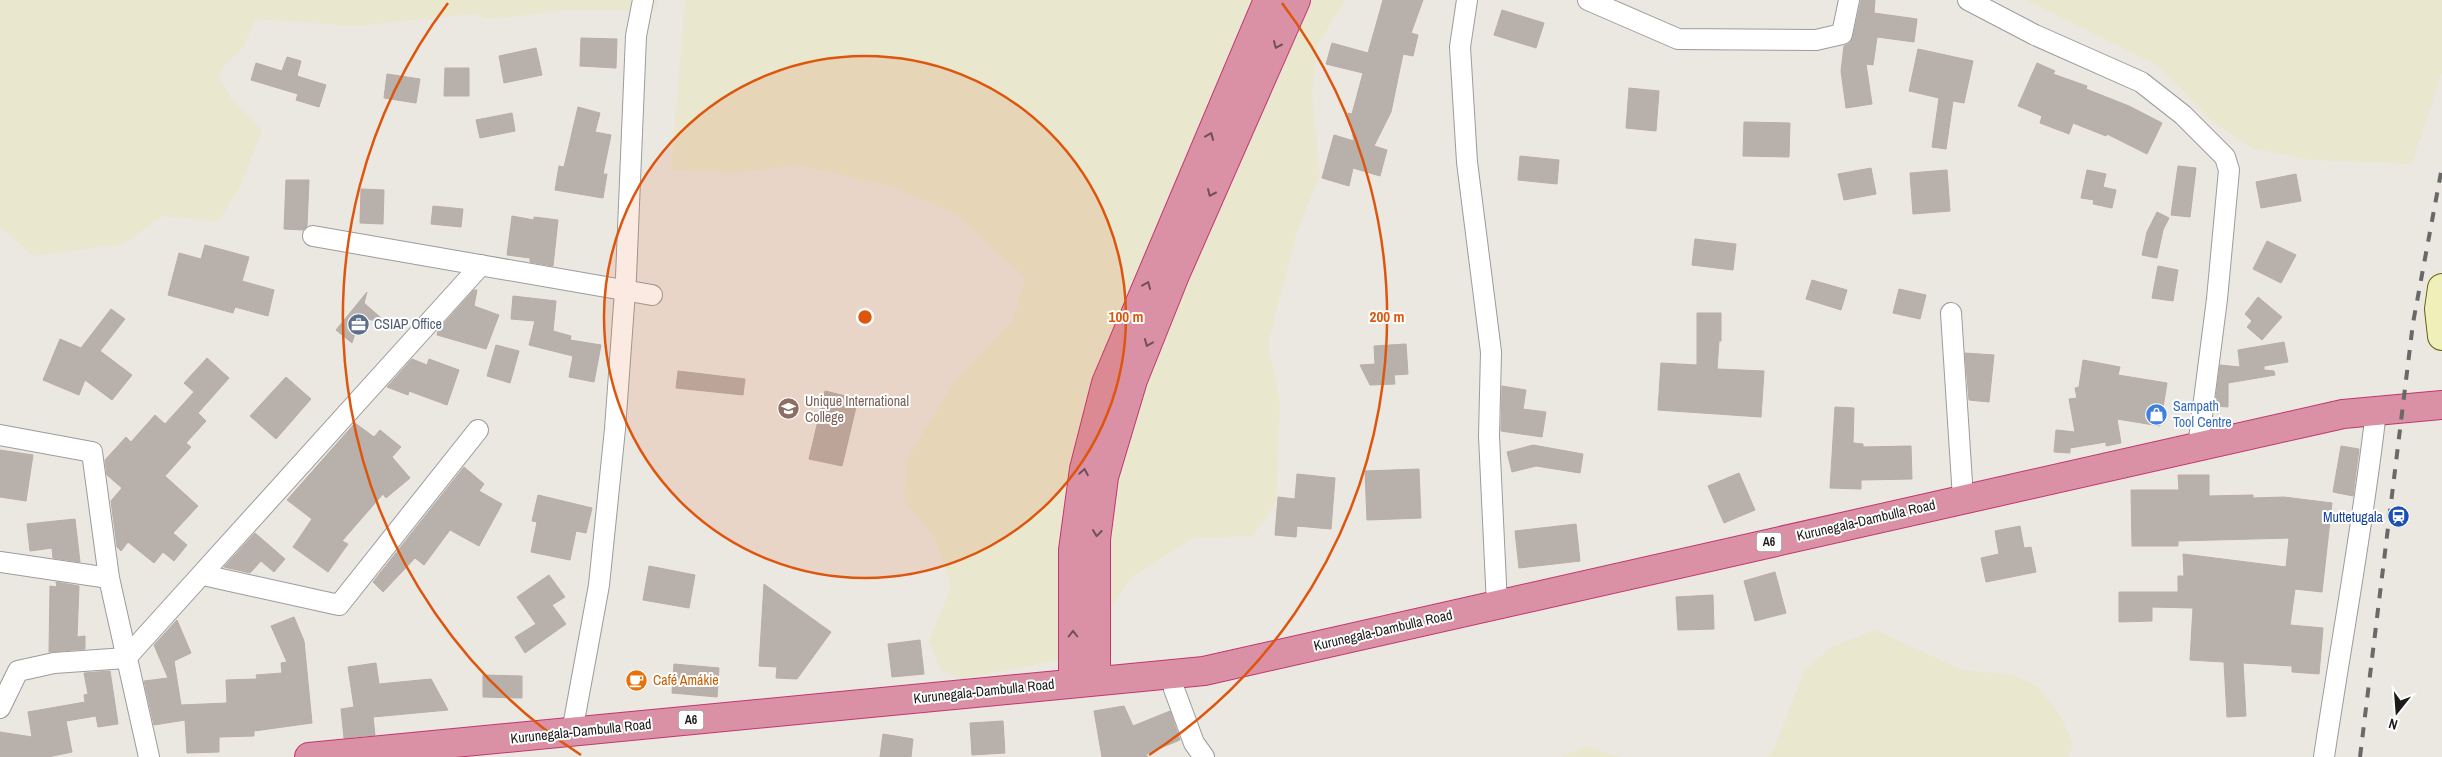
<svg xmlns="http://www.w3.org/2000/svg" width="2442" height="757" font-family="'Archivo Narrow',sans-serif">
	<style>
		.farmland { fill: #e9e8ce }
		.building { fill: #b8b0ab; stroke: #bbada6 }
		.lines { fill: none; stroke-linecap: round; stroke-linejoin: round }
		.street-casing { stroke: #9c9c9c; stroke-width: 22 }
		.secondary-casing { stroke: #626410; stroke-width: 30 }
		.highway-casing { stroke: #c13672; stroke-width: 30 }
		.street { stroke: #fff; stroke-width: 20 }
		.secondary { stroke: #f1efb9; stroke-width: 28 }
		.highway { stroke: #db91a5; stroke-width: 28 }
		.rail { stroke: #696969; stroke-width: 4; stroke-dasharray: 10 10; stroke-linecap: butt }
		.oneway { stroke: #715059 }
		.ring { fill: none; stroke: #de560d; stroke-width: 2.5 }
		.labels { text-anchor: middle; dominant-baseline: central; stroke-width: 4; stroke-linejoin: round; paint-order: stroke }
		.shield { fill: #fff; stroke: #5f5f5f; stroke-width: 1 }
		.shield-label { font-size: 12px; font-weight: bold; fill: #1b1b1b }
		.service-label { font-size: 14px; fill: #4e5e75; stroke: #fff; text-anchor: start }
		.education-label { font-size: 14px; fill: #785e54; stroke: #fff; text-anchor: start }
		.shop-label { font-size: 14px; fill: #366cbe; stroke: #fff; text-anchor: start }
		.transit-label { font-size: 14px; fill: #164399; stroke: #fff; text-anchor: end }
		.street-label { font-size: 14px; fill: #1b1b1b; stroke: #fff }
		.food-label { font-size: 14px; fill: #c56008; stroke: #fff; text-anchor: start }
		.centre { fill: #de560d; stroke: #fff; stroke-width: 2.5 }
		.ring-label { font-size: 15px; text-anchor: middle; font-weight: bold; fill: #de560d; stroke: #fff; stroke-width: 4; stroke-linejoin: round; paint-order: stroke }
	</style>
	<rect width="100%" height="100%" fill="#ebe7e1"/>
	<g class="farmland">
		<polygon points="0,0 658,0 655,11 570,10 490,19 472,14 355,26 255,19 244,47 222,67 219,78 231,99 262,130 241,185 218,222 163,216 123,244 32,256 0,226"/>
		<polygon points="685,0 1346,0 1317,45 1312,96 1320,174 1298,229 1268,343 1280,401 1276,503 1253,536 1193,538 1132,577 1085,645 1069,658 962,679 940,669 929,641 951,587 935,538 904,500 907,459 954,383 1013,320 1025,278 959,216 891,186 797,165 736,173 671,170"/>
		<polygon points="2026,0 2442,0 2442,72 2412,164 2308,160 2252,148 2212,121 2160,67"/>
		<polygon points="1875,630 1963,670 2014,675 2038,687 2061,716 2073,746 2068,757 1767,757 1775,747 1804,671 1831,647"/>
		<polygon points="1587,746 1619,757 1561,757"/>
	</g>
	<g class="building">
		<polygon points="1383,0 1423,0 1411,33 1418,35 1413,56 1403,54 1391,112 1374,146 1387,150 1380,176 1353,168 1349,186 1322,178 1334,135 1354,141 1348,113 1352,114 1363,73 1326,64 1332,43 1368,53"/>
		<polygon points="1861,0 1875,0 1874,13 1917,19 1914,42 1877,37 1873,65 1866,64 1872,104 1846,108 1841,71 1844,46 1850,43 1853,37"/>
		<polygon points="1502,10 1544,23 1536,48 1494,35"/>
		<polygon points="581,38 617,39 616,68 580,66"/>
		<polygon points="536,48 542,75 504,83 499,56"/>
		<polygon points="1918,49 1973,61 1964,103 1953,101 1946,149 1932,147 1939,98 1909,91"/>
		<polygon points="287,57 301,61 297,76 326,85 319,107 296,100 298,94 251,80 256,63 282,71"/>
		<polygon points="2037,63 2055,71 2053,74 2087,86 2086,89 2129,106 2162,123 2147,154 2107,134 2106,136 2073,123 2069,134 2040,123 2042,116 2018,106"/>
		<polygon points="445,68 469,68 469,96 444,96"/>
		<polygon points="387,74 420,79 416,103 384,98"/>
		<polygon points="1629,88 1659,91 1656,131 1626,128"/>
		<polygon points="578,107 600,113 595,132 611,135 603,174 607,174 603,198 555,190 559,166 564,167"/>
		<polygon points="512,113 515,131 480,138 476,120"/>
		<polygon points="1744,122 1790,123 1789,157 1743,156"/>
		<polygon points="1520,156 1559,160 1557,184 1518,180"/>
		<polygon points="2178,166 2196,168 2190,217 2171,215"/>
		<polygon points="1871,168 1876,194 1844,200 1838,174"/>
		<polygon points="1947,170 1950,211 1913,214 1910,173"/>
		<polygon points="2087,170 2106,174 2103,187 2116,190 2112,208 2093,204 2094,200 2081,198"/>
		<polygon points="2296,174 2301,201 2261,208 2256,182"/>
		<polygon points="286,180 309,180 307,226 303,230 284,229"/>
		<polygon points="361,189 384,190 383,224 360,223"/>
		<polygon points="433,206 463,209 461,227 431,224"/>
		<polygon points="2157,212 2169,218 2163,230 2157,258 2142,255 2147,232"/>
		<polygon points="512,216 534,220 534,217 558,220 553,266 530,262 530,258 507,255"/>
		<polygon points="1695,239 1736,244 1733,270 1692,265"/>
		<polygon points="2267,241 2296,255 2281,283 2253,269"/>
		<polygon points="205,245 249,257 242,281 274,290 268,316 235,307 233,313 168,295 179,253 201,259"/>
		<polygon points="2158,266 2178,270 2173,301 2152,298"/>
		<polygon points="1812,280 1847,290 1841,310 1806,299"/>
		<polygon points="1899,289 1926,295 1920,319 1893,313"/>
		<polygon points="474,290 477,290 474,306 499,315 486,349 437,335 438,330"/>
		<polygon points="367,292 364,303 388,324 360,317 352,343 336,330"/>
		<polygon points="513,296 556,301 553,331 571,336 570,340 601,345 594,382 569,377 573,356 529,345 535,321 511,319"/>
		<polygon points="2258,297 2282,317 2262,340 2247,327 2252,321 2245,314"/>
		<polygon points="111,309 125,319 100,351 132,375 112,400 85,380 79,395 43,380 60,339 81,348"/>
		<polygon points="1697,313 1721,313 1721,341 1719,341 1717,369 1764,371 1761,417 1658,410 1661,363 1697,365"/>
		<polygon points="2284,342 2288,362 2264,366 2264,370 2274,371 2275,375 2228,383 2228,407 2215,406 2220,365 2240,367 2238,350"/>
		<polygon points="1406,344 1408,374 1394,375 1395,384 1370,385 1360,365 1375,364 1374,346"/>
		<polygon points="496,345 519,351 510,383 487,376"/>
		<polygon points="1965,353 1994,355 1989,402 1969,400"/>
		<polygon points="207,358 229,378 198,413 206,421 186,443 191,447 165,476 198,506 173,533 187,545 174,561 163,552 154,563 128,542 121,551 117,547 111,501 122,488 107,475 105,460 126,437 131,442 155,415 165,424 194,392 184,383"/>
		<polygon points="412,359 427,365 429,359 459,370 447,405 409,391 408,395 387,387"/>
		<polygon points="2083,360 2120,367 2118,375 2167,383 2160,426 2117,419 2121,443 2106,446 2106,442 2070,448 2070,453 2054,452 2056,430 2075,432 2069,399 2077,398 2075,388 2079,387"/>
		<polygon points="678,371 745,379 743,395 676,388"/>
		<polygon points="286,377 311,399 276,439 250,416"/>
		<polygon points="1502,386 1526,390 1523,409 1546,412 1542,437 1501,431"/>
		<polygon points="825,391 858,399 842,466 809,459"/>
		<polygon points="1835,407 1854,408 1853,443 1863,444 1863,447 1911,446 1912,479 1861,480 1861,489 1830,488"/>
		<polygon points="355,423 374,437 380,430 401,447 392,457 410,478 386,498 383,494 342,541 348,544 328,572 293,547 312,519 287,500"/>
		<polygon points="1533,445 1583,454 1580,473 1536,466 1512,472 1507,452"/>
		<polygon points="2341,446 2359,449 2353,496 2333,492"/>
		<polygon points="0,450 33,455 26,501 0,497"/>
		<polygon points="464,467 484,484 479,491 502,504 479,546 450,530 424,565 415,558 383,592 373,582"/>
		<polygon points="1419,469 1421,518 1367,520 1365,471"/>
		<polygon points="1739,473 1755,510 1724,523 1708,486"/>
		<polygon points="1297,474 1335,478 1331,529 1297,526 1296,537 1275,535 1278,497 1295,499"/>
		<polygon points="2178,475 2209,475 2209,496 2253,495 2253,498 2284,497 2332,503 2322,592 2295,589 2290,625 2323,628 2319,674 2292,672 2292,666 2243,663 2246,716 2227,717 2224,662 2190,660 2193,608 2152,607 2152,621 2119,622 2119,592 2178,592 2178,576 2184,576 2183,554 2286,567 2289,538 2178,541 2178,546 2132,546 2131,490 2179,490"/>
		<polygon points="538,495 592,508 586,533 576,531 570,560 531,552 537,522 532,521"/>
		<polygon points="75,519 80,562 53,558 52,548 30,551 27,524"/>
		<polygon points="1576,524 1580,561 1519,568 1515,531"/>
		<polygon points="2020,526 2024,548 2031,547 2036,572 1986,582 1981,558 1999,554 1995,531"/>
		<polygon points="255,533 285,559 274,572 261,561 250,573 224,567"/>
		<polygon points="649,566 695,575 689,608 643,600"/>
		<polygon points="1775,572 1786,613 1755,621 1744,581"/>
		<polygon points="549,575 565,597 552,605 566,624 525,653 515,637 536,624 517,597"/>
		<polygon points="56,582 79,586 77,637 85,636 85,649 49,652 50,586 57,587"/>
		<polygon points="764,584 831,632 797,679 776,678 777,667 759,666"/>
		<polygon points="1713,595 1714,629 1678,630 1676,597"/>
		<polygon points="294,617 304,641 312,723 254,731 254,736 219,737 219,752 187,753 185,720 154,725 144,681 168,678 154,645 177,620 191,653 174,661 181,705 227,703 226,680 257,679 256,675 282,673 281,663 287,662 271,626"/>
		<polygon points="920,640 924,674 892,677 888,644"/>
		<polygon points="376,663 379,684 431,679 448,710 373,717 375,735 344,738 341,709 354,707 348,667"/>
		<polygon points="674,664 719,668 717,697 672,693"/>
		<polygon points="110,671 118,724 98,727 96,716 66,721 72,752 48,757 0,757 0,732 32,737 28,712 85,702 84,695 88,694 84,673"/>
		<polygon points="483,675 522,676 522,698 483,697"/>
		<polygon points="1124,706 1133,726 1170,711 1180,740 1146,754 1148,757 1102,757 1094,711"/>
		<polygon points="1003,721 1005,753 972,755 970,723"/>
		<polygon points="883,734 913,739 911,757 880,757"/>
	</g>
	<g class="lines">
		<defs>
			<g id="street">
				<polyline points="1467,0 1460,47 1467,162 1491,352 1489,436 1497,605"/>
				<polyline points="1588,0 1678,39 1816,40 1842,34 1849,0"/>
				<polyline points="1968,0 2035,35 2141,82 2183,115 2225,157 2229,170 2217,299 2198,447"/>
				<polyline points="313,236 652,295"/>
				<polyline points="1951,313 1963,498"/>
				<polyline points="0,435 92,452 109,578"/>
				<polyline points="0,562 109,578 149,757"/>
				<polyline points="203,575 339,605 478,430"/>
				<polyline points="1174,689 1194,743 1204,757"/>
				<polyline points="0,708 18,671 54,663 126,658 481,265"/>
				<polyline points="572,732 599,585 615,429 626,277 636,36 643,0"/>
				<path d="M2324,757c17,-115 39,-230 52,-346"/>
			</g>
			<polyline id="secondary" points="2442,288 2439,309 2442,336"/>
			<g id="highway">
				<polyline points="1096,680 1096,539 1104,477 1133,380 1175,275 1296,0"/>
				<polyline points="1073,682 1073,550 1084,469 1106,383 1268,0"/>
				<polyline points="309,757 1204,671 2343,414 2442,405"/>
			</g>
		</defs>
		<use href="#street" class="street-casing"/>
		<use href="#secondary" class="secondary-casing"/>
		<use href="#highway" class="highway-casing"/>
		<use href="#street" class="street"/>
		<use href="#secondary" class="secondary"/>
		<use href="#highway" class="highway"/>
		<polyline class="rail" points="2360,757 2413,323 2442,167"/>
	</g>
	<defs><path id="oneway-chevron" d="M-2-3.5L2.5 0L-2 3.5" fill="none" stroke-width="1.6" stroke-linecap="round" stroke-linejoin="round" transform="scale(1.25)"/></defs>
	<g class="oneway">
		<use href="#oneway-chevron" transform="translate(1277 45) rotate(114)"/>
		<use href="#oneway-chevron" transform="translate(1210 136) rotate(-67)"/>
		<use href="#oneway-chevron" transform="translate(1211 193) rotate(114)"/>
		<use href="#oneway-chevron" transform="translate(1147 285) rotate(-67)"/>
		<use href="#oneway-chevron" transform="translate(1148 343) rotate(112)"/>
		<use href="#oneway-chevron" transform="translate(1084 472) rotate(-80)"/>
		<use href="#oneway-chevron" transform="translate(1097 533) rotate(96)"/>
		<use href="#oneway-chevron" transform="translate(1073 634) rotate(-90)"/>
	</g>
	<circle cx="865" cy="317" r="261" fill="#de560d" fill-opacity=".12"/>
	<g class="ring">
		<circle cx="865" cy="317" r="261"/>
		<path d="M581 755A522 522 0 0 1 448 3M1282 3A522 522 0 0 1 1149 755"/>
	</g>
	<defs>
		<symbol id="office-disc" viewBox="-11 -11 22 22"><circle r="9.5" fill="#5c6f8a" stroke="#fff"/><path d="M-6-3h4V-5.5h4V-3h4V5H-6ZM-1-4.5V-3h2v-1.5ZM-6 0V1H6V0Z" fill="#fff"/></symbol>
		<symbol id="school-disc" viewBox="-11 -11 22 22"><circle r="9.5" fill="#8d6e63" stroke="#fff"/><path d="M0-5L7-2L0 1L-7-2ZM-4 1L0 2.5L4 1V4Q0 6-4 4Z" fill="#fff"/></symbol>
		<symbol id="shop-disc" viewBox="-11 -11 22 22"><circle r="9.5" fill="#3f7fe0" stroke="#fff"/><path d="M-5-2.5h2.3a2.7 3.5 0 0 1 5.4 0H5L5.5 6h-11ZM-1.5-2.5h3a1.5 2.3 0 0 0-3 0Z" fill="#fff"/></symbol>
		<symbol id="station-disc" viewBox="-11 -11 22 22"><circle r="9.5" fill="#1a4fb4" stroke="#fff"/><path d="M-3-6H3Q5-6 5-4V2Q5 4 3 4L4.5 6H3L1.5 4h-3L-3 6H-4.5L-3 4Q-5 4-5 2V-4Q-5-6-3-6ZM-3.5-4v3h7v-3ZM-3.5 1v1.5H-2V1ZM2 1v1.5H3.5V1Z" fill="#fff"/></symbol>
		<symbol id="cafe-disc" viewBox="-11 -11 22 22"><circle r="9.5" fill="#e8710a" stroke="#fff"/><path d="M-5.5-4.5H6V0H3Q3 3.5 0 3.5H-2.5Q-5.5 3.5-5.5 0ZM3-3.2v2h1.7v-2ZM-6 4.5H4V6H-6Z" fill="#fff"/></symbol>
	</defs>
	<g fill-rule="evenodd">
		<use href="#office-disc" x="346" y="312" width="25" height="25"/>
		<use href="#school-disc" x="776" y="396" width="25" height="25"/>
		<use href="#shop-disc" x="2144" y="402" width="25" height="25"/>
		<use href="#station-disc" x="2386" y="504" width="25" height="25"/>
		<use href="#cafe-disc" x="624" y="668" width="25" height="25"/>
	</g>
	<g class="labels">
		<g class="shield">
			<rect x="1756.5" y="532.5" width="25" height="19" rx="4"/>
			<rect x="678.5" y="710.5" width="25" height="19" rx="4"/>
		</g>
		<g class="shield-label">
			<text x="1769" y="542">A6</text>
			<text x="691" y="720">A6</text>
		</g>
		<g class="service-label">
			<text x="374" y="324">CSIAP Office</text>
		</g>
		<g class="education-label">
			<text x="805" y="401">Unique International<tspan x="805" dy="16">College</tspan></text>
		</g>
		<g class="shop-label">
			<text x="2173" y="406">Sampath<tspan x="2173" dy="16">Tool Centre</tspan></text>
		</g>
		<g class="transit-label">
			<text x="2383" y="517">Muttetugala</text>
		</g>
		<g class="street-label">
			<text transform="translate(1866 520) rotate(-13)">Kurunegala-Dambulla Road</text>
			<text transform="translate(1383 630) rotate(-13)">Kurunegala-Dambulla Road</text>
			<text transform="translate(984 691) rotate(-6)">Kurunegala-Dambulla Road</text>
			<text transform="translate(581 731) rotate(-6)">Kurunegala-Dambulla Road</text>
		</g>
		<g class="food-label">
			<text x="653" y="680">Café Amákie</text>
		</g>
	</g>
	<circle cx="865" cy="317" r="8" class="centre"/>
	<g class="ring-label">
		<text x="1126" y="322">100 m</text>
		<text x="1387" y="322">200 m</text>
	</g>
	<g transform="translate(2397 712) rotate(197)" stroke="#ffffff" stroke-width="4" paint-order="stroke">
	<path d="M0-4L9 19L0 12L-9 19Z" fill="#1b1b1b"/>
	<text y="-8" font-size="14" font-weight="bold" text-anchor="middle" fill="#1b1b1b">N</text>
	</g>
</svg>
